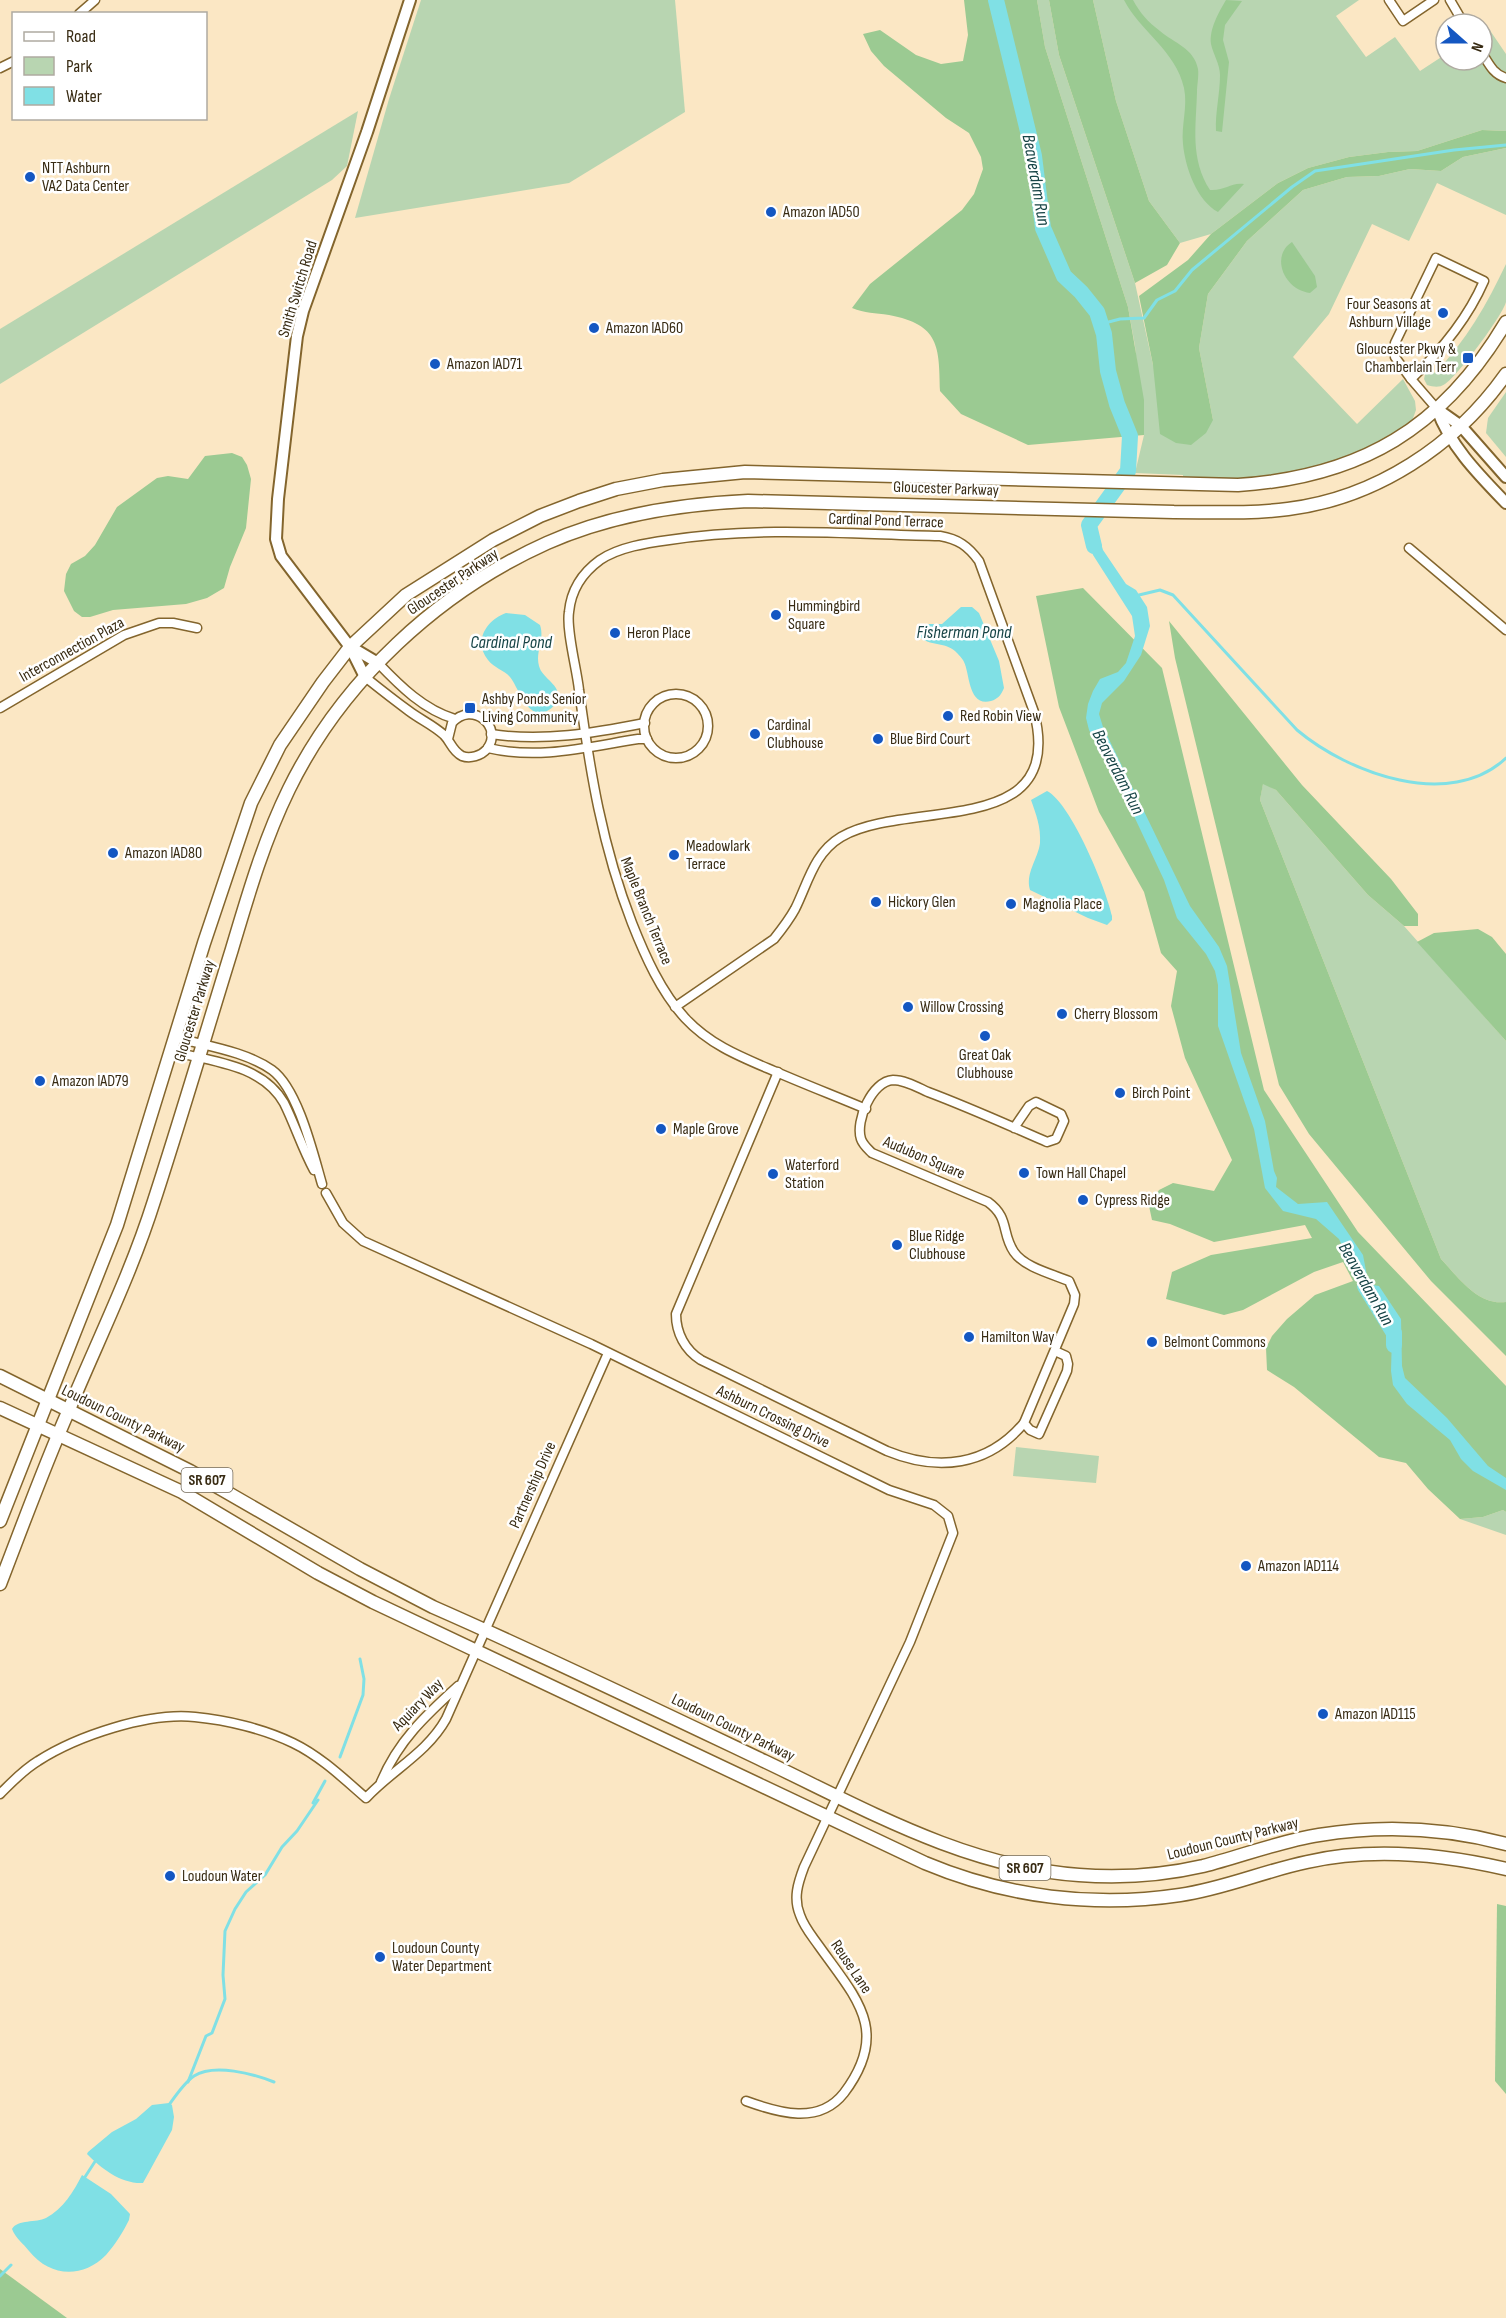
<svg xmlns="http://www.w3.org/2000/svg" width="1506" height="2318" font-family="'Sofia Sans Condensed',sans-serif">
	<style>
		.green { fill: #b8d5b1 }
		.forest { fill: #9bca92 }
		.water { fill: #80e0e5 }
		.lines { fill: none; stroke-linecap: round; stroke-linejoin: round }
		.stream { stroke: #80e0e5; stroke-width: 3 }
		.river { stroke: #80e0e5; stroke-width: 16 }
		.minor-casing { stroke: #83652d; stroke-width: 11 }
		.tertiary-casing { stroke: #83652d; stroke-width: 14 }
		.secondary-casing { stroke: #83652d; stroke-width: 15 }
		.primary-casing { stroke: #83652d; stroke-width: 15 }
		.minor { stroke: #fff; stroke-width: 8 }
		.tertiary { stroke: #fff; stroke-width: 10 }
		.secondary { stroke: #fff; stroke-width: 12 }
		.primary { stroke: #fff; stroke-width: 12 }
		.poi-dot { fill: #1457c2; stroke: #fff; stroke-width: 2 }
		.labels { text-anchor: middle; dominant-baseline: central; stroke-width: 5; stroke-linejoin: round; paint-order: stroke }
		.shield { fill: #fff; stroke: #746b5a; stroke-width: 1.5 }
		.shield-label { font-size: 15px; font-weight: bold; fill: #382b13 }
		.poi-label { font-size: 16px; fill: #382b13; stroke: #fff; text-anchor: start }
		.street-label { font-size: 16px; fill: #382b13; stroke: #fff }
		.water-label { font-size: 18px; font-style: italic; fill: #174446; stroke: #fff }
	</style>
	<rect width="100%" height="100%" fill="#fbe7c4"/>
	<g class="green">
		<polygon points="421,0 675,0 685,112 569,183 355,218 389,99"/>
		<polygon points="1037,0 1049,0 1059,55 1135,283 1153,365 1213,420 1199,348 1208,294 1247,241 1303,190 1347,177 1379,176 1410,169 1441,171 1463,157 1506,148 1506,215 1437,183 1409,241 1372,224 1329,314 1293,357 1357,424 1403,379 1415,401 1416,410 1412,421 1365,450 1300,473 1251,480 1183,479 1183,475 1135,473 1144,435 1135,346 1128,307 1045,47"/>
		<polygon points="1093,0 1359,0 1336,16 1366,57 1395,37 1420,71 1446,54 1446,60 1482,60 1482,30 1487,26 1506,54 1506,131 1482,130 1417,151 1388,152 1349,157 1308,168 1278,183 1211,234 1180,243 1149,201 1116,101"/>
		<polygon points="358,111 347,166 332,180 0,384 0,329"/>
		<path d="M1506,264c0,12 0,27 0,38 -3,13 -49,75 -61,82 -6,4 -11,3 -18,1l-3,-6 2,-9 3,-2 6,5c31,-32 52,-69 71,-109z"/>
		<polygon points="1506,392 1506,457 1486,433 1488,418"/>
		<path d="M1263,783l13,7 92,105 36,31 102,115v261c-28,4 -48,-25 -65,-43l-181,-459z"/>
		<polygon points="1016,1447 1099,1456 1096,1483 1013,1476"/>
		<polygon points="1503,1510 1506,1512 1506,1535 1460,1519 1483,1517"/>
	</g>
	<g class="forest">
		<path d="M964,0h73l8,47 83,260 16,93v35l-116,10 -67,-31 -21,-23c-1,-45 0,-66 -51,-76 -14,-2 -24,-2 -37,-7l18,-24 92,-74 12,-16 9,-25 -2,-12 -12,-24 -23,-15 -62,-52 -13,-15 -8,-17 17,-4 36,25 25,9 22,-3 5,-26z"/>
		<polygon points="1049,0 1093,0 1116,101 1149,201 1180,243 1167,265 1135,283 1059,55"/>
		<path d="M1124,0h9c7,13 15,22 27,31 14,12 34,17 38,38 1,7 -1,16 -1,23 -1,35 -7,67 13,98 15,1 21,-8 34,-6l-26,28c-21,-11 -33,-45 -35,-68 -2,-19 5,-37 1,-56 -8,-37 -44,-57 -60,-88z"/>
		<path d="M1226,0l16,1 -17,24 -2,15 6,22 -7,70 -6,-1c-1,-18 4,-37 4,-56 0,-11 -7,-21 -9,-31 -2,-15 8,-32 15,-44z"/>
		<polygon points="1482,130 1506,131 1506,148 1463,157 1441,171 1410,169 1379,176 1347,177 1303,190 1247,241 1208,294 1199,348 1213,420 1206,433 1191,445 1176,443 1160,434 1153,365 1139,296 1188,260 1211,234 1278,183 1308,168 1349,157 1388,152 1417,151"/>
		<path d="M1292,242l23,34 2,11 -7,6c-26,-3 -40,-37 -18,-51z"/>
		<polygon points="232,453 242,457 247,465 251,479 246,528 230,567 224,588 207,598 186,604 113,610 90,617 82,617 74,611 64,591 66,574 71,564 85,556 95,545 117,507 157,478 168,476 188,479 205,456"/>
		<polygon points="1083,588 1162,668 1264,1090 1358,1232 1506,1386 1506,1512 1503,1510 1483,1517 1460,1519 1428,1489 1406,1463 1379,1457 1294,1387 1267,1370 1266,1348 1272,1336 1287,1319 1315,1295 1353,1281 1343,1262 1314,1272 1243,1310 1224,1315 1166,1299 1172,1272 1211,1255 1312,1238 1305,1225 1214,1242 1170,1224 1152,1220 1149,1206 1159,1190 1173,1183 1214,1191 1232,1160 1185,1058 1171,1006 1177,971 1161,953 1144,892 1099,812 1059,707 1036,596"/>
		<path d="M1169,621l133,164 89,94 27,35v12h-14l-36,-31 -92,-105 -13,-6 -3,16 181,459c17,18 37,47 65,43v54l-75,-75 -122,-147 -30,-49 -104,-427z"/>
		<polygon points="1478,929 1492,937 1506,954 1506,1041 1417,942 1434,933"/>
		<polygon points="1497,1904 1506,1906 1506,2094 1495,2081"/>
		<polygon points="0,2269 67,2318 0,2318"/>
	</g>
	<g class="water">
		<polygon points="1089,525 1097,530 1103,550 1126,584 1136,590 1147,607 1150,626 1141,655 1124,681 1102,703 1099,714 1103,727 1190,906 1219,947 1227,966 1241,1053 1265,1121 1274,1171 1277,1178 1276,1187 1298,1204 1327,1202 1363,1255 1367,1276 1372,1285 1379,1286 1401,1319 1402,1366 1405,1378 1447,1418 1488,1466 1506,1478 1506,1490 1473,1471 1461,1459 1450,1440 1407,1404 1393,1385 1391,1371 1392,1336 1388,1323 1359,1283 1339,1239 1316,1219 1283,1211 1265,1188 1254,1129 1218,1026 1218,985 1215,971 1206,954 1177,918 1164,880 1118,782 1089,730 1086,718 1088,704 1093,691 1100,679 1118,672 1126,663 1135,636 1132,616 1093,555 1084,528"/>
		<path d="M961,607h11l7,6 20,48 5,27c-3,7 -6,11 -13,13 -23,6 -21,-27 -27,-39 -1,-3 -6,-8 -9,-11 -10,-9 -26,-5 -35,-14l1,-5 7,-8h14z"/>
		<path d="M506,613l19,2 15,10c5,15 -5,27 -1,41 3,12 20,18 19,30 -1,7 -5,12 -11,15 -20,10 -28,-23 -37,-34 -6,-7 -16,-9 -22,-17 -15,-18 -2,-40 18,-47z"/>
		<path d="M1047,791c24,12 59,97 65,125v4l-5,5 -19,-7 -58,-28c-5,-17 8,-31 10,-47 1,-16 -4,-29 -9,-43z"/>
		<path d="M169,2103l3,2 2,12 -2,13 -29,53c-22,1 -41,-14 -56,-29l1,-2 24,-20 24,-13 16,-14z"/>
		<path d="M82,2175l29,19 19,20 -1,6c-6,12 -14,25 -23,35 -24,24 -56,22 -77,-4 -6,-8 -13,-12 -17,-22 6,-10 24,-6 34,-11 17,-9 28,-27 36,-43z"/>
	</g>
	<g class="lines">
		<g class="stream">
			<polyline points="1101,324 1120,319 1144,318 1157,300 1175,291 1192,270 1292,187 1315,171 1454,150 1506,145"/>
			<path d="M1139,595l21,-5 13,5 124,135c51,43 153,81 209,28"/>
			<polyline points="340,1757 363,1695 364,1679 360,1659"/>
			<polyline points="313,1803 325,1781"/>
			<polyline points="188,2082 206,2036 212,2033 225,1999 223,1975 225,1931 235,1909 246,1892 265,1875 282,1847 297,1831 318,1800"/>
			<path d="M169,2105c7,-10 15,-22 25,-29 20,-13 60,-2 80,6"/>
			<polyline points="83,2180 96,2160"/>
			<polyline points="0,2276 11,2265"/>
		</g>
		<g class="river">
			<polyline points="996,0 1034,156 1043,228 1064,276 1081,292 1097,312 1104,334 1108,371 1117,404 1130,436 1128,471 1089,525 1094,546"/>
			<polyline points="1365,1286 1394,1333 1394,1345"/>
		</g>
		<defs>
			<g id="minor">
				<polyline points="1389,0 1403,21 1434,0"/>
				<polyline points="1450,0 1464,24"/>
				<polyline points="79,14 95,0"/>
				<path d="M1482,53c7,11 11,21 24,25"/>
				<polyline points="0,68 14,61"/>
				<path d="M1436,258l48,23c-17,39 -43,70 -73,98l-16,-22v-14z"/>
				<polyline points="1411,379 1437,409"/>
				<polyline points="1409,548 1506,630"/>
				<path d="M378,663c22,23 46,47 77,56"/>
				<path d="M365,677c15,12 29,23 44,34 12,9 24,14 35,24 7,7 8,16 18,21 8,3 19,0 25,-7 17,-22 -15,-49 -35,-26l-4,16"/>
				<circle cx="676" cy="726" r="32"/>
				<polyline points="0,708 124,635 159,623 173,623 197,628"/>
				<path d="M491,734c52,8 103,-1 154,-11"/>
				<path d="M488,748c51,12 99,-1 150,-9h9"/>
				<path d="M675,1007l99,-68c8,-10 15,-19 21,-30 13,-26 19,-56 46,-72 67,-39 226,4 193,-125l-55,-151c-11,-15 -21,-22 -39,-25 -90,-2 -182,-10 -271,4 -22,3 -50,7 -69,20 -18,13 -29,31 -31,52 -3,18 8,58 10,78 11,81 23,156 53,233 13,33 29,69 53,95 25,27 56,39 89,53 30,13 61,25 92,38"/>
				<path d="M174,1037c32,9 71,14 98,33 26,19 41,83 50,114"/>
				<path d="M170,1051c40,10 92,13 114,52 11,22 18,45 30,67"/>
				<path d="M778,1072l-102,242c0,19 9,36 25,46l186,91c51,21 101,15 137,-28"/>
				<path d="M1014,1128l15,-22 7,-4 25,12 3,7 -8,18 -9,3c-39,-17 -79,-35 -119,-50 -11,-5 -23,-12 -35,-12 -21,1 -38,41 -32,59 2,6 7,10 11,14l116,49c22,16 13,31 26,50 10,15 38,22 55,29l6,14 -1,9 -50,119 6,7 9,4 28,-63 1,-7 -2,-8 -11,-5"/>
				<path d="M326,1193l17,30 20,18 228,103 298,146 45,15 14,11 5,17 -43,109 -106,225c-6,16 -11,31 -4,48 4,12 12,21 19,31 37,52 72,85 25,147 -25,32 -65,20 -98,8"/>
				<path d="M381,1782c17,-41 45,-67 77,-96"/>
				<path d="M0,1794c12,-12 23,-24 38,-33 39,-25 110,-49 157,-44 32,3 69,12 98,26 27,13 50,35 73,55 26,-28 61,-45 80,-79l162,-366"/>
			</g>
			<g id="tertiary">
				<path d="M1437,409c13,37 42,66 69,94"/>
				<polyline points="1437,409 1461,426 1506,477"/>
				<polyline points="351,647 378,663"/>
				<polyline points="365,677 350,647 281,556 276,539 278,499 297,336 303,311 367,132 410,0"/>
			</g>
			<g id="secondary">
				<path d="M0,1521l117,-296 87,-282 47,-140 29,-58 43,-63 27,-35 56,-52 87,-55 47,-24 39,-15 37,-12 47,-9 82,-8 493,13c123,-8 205,-57 268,-163"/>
				<path d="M0,1584c22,-57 43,-115 68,-172 29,-70 63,-138 86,-211 27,-83 52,-168 78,-252 16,-54 32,-109 57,-160 53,-108 149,-197 258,-246 63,-28 133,-39 201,-42l426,11c38,0 76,2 114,-3 88,-11 167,-63 218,-135"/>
			</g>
			<g id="primary">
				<path d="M0,1376l190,95 170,98 73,38c112,49 222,102 331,154 101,48 201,106 315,114 41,3 85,0 124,-9 39,-10 77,-25 116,-31 62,-10 127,-7 187,9"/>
				<path d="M0,1408l182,84 136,81 55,29 552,261c81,34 169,45 255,32 43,-6 84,-24 127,-33 66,-15 134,-8 199,7"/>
			</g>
		</defs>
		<use href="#minor" class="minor-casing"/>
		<use href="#tertiary" class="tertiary-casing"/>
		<use href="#secondary" class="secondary-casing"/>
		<use href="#primary" class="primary-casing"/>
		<use href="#minor" class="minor"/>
		<use href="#tertiary" class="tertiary"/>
		<use href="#secondary" class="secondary"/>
		<use href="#primary" class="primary"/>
	</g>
	<g class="poi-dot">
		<circle cx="30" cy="177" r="6"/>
		<circle cx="771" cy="212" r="6"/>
		<circle cx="1443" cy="313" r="6"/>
		<circle cx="594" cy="328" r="6"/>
		<rect x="1462" y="352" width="12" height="12" rx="3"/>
		<circle cx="435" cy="364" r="6"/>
		<circle cx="776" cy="615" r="6"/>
		<circle cx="615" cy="633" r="6"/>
		<rect x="464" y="702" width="12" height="12" rx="3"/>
		<circle cx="948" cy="716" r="6"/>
		<circle cx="755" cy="734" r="6"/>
		<circle cx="878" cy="739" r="6"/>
		<circle cx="113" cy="853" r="6"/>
		<circle cx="674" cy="855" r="6"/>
		<circle cx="876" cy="902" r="6"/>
		<circle cx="1011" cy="904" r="6"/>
		<circle cx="908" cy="1007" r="6"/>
		<circle cx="1062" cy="1014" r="6"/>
		<circle cx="985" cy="1036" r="6"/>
		<circle cx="40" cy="1081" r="6"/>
		<circle cx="1120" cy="1093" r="6"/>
		<circle cx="661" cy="1129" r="6"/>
		<circle cx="1024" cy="1173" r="6"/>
		<circle cx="773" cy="1174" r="6"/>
		<circle cx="1083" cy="1200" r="6"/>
		<circle cx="897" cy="1245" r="6"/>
		<circle cx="969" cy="1337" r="6"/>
		<circle cx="1152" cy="1342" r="6"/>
		<circle cx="1246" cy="1566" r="6"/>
		<circle cx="1323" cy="1714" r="6"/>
		<circle cx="170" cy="1876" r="6"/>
		<circle cx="380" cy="1957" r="6"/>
	</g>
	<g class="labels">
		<g class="shield">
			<rect x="181.5" y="1468" width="51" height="24" rx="4.5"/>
			<rect x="999.5" y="1856" width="51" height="24" rx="4.5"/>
		</g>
		<g class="shield-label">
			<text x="207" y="1480">SR 607</text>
			<text x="1025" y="1868">SR 607</text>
		</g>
		<g class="poi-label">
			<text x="42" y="168">NTT Ashburn<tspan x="42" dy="18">VA2 Data Center</tspan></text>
			<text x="783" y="212">Amazon IAD50</text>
			<text x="1431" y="304" text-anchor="end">Four Seasons at<tspan x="1431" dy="18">Ashburn Village</tspan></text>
			<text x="606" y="328">Amazon IAD60</text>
			<text x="1456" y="349" text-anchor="end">Gloucester Pkwy &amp;<tspan x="1456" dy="18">Chamberlain Terr</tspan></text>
			<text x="447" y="364">Amazon IAD71</text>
			<text x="788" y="606">Hummingbird<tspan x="788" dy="18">Square</tspan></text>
			<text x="627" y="633">Heron Place</text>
			<text x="482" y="699">Ashby Ponds Senior<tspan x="482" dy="18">Living Community</tspan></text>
			<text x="960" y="716">Red Robin View</text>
			<text x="767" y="725">Cardinal<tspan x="767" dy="18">Clubhouse</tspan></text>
			<text x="890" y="739">Blue Bird Court</text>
			<text x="686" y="846">Meadowlark<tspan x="686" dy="18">Terrace</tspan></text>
			<text x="125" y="853">Amazon IAD80</text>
			<text x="888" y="902">Hickory Glen</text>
			<text x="1023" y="904">Magnolia Place</text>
			<text x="920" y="1007">Willow Crossing</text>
			<text x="1074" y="1014">Cherry Blossom</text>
			<text x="985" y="1055" text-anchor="middle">Great Oak<tspan x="985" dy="18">Clubhouse</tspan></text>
			<text x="52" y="1081">Amazon IAD79</text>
			<text x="1132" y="1093">Birch Point</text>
			<text x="673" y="1129">Maple Grove</text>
			<text x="785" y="1165">Waterford<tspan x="785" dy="18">Station</tspan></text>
			<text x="1036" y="1173">Town Hall Chapel</text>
			<text x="1095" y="1200">Cypress Ridge</text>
			<text x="909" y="1236">Blue Ridge<tspan x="909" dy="18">Clubhouse</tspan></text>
			<text x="981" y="1337">Hamilton Way</text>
			<text x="1164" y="1342">Belmont Commons</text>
			<text x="1258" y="1566">Amazon IAD114</text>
			<text x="1335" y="1714">Amazon IAD115</text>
			<text x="182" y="1876">Loudoun Water</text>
			<text x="392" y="1948">Loudoun County<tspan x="392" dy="18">Water Department</tspan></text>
		</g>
		<g class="street-label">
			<text transform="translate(298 289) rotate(-73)">Smith Switch Road</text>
			<text transform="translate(946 489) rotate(2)">Gloucester Parkway</text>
			<text transform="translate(886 521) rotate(2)">Cardinal Pond Terrace</text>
			<text transform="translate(453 582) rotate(-34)">Gloucester Parkway</text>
			<text transform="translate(72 650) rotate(-29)">Interconnection Plaza</text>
			<text transform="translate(646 911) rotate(68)">Maple Branch Terrace</text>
			<text transform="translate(195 1011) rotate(-73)">Gloucester Parkway</text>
			<text transform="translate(924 1158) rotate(23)">Audubon Square</text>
			<text transform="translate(773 1417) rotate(26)">Ashburn Crossing Drive</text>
			<text transform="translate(123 1419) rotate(26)">Loudoun County Parkway</text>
			<text transform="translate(533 1485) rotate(-66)">Partnership Drive</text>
			<text transform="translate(418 1705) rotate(-46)">Aquiary Way</text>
			<text transform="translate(733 1728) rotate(26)">Loudoun County Parkway</text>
			<text transform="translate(1233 1839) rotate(-14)">Loudoun County Parkway</text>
			<text transform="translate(851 1967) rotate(56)">Reuse Lane</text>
		</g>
		<g class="water-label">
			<text transform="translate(1036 180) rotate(80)">Beaverdam Run</text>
			<text x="964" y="632">Fisherman Pond</text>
			<text x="511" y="642">Cardinal Pond</text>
			<text transform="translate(1118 772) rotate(63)">Beaverdam Run</text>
			<text transform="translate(1366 1284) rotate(60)">Beaverdam Run</text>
		</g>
	</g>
	<rect x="12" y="12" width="195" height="108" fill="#ffffff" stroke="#afaaa1" stroke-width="1.5"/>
	<rect x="24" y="32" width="30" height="9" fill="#ffffff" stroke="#afaaa1" stroke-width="1.5"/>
	<text x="66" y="42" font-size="18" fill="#382b13">Road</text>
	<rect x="24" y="57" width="30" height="18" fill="#b8d5b1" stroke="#afaaa1" stroke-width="1.5"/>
	<text x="66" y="72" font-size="18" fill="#382b13">Park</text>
	<rect x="24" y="87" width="30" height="18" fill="#80e0e5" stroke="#afaaa1" stroke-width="1.5"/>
	<text x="66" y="102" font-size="18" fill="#382b13">Water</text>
	<g transform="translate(1464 42) rotate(111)"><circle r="28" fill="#ffffff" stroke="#afaaa1" stroke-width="1.5"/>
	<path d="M0-4.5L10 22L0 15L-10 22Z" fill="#1457c2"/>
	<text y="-9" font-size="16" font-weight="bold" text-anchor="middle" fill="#382b13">N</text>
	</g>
</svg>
